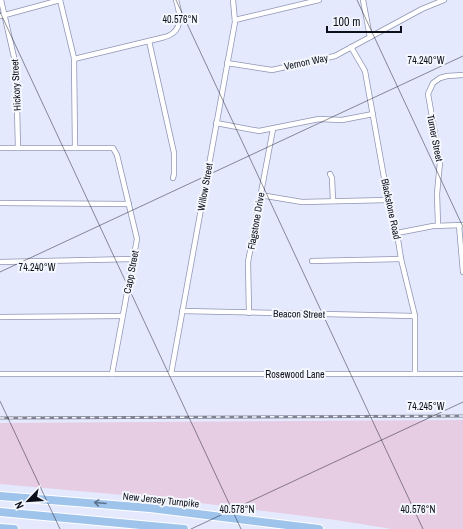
<svg xmlns="http://www.w3.org/2000/svg" width="463" height="529" font-family="'Archivo Narrow',sans-serif">
	<style>
		.green { fill: #e6cde3 }
		.lines { fill: none; stroke-linecap: round; stroke-linejoin: round }
		.street-casing { stroke: #8f95b3; stroke-width: 6 }
		.highway-casing { stroke: #fff; stroke-width: 10 }
		.street { stroke: #fff; stroke-width: 4.5 }
		.highway { stroke: #9fc4ec; stroke-width: 8 }
		.rail-casing { stroke: #808393; stroke-width: 3 }
		.rail { stroke: #f5f7fe; stroke-width: 1.5; stroke-dasharray: 4.5; stroke-linecap: butt }
		.oneway { stroke: #5d738e }
		.ticks { fill: none; stroke: #0d0f1a; stroke-width: 1; stroke-opacity: 0.45 }
		.labels { text-anchor: middle; dominant-baseline: central; stroke-width: 4; stroke-linejoin: round; paint-order: stroke }
		.street-label { font-size: 10px; fill: #0d0f1a; stroke: #f5f7fe }
		.ticks-label { font-size: 10px; text-anchor: middle; fill: #0d0f1a; stroke: #f5f7fe; stroke-width: 4; stroke-linejoin: round; paint-order: stroke }
	</style>
	<rect width="100%" height="100%" fill="#e5e9fd"/>
	<polygon class="green" points="463,420 463,529 392,529 336,520 168,499 0,484 0,423"/>
	<g class="lines">
		<defs>
			<g id="street">
				<polyline points="1,0 16,66 18,148"/>
				<polyline points="363,0 370,37"/>
				<polyline points="0,16 5,15 60,0 74,58 75,148"/>
				<polyline points="235,20 319,0"/>
				<polyline points="149,41 174,153 174,174 173,178"/>
				<polyline points="351,47 365,71 388,200 397,233 401,259 415,316 415,374"/>
				<path d="M74,59l87,-21c4,-1 9,-2 12,-5 10,-8 6,-23 3,-33"/>
				<polyline points="227,63 272,70 335,56 422,9 444,0"/>
				<polyline points="216,123 259,131 319,119 342,120 373,114"/>
				<polyline points="0,148 113,148 117,155 137,239 112,374"/>
				<polyline points="330,174 332,178 333,201"/>
				<polyline points="260,195 302,202 388,200"/>
				<polyline points="0,203 129,204"/>
				<polyline points="438,225 437,194 440,162 428,94 433,83 440,78 447,76 463,75"/>
				<polyline points="459,225 463,272"/>
				<polyline points="397,233 433,226 463,225"/>
				<polyline points="312,261 401,259"/>
				<polyline points="0,262 133,259"/>
				<polyline points="182,311 415,316"/>
				<polyline points="249,313 248,262 273,129"/>
				<polyline points="0,317 122,316"/>
				<polyline points="0,374 463,374"/>
				<polyline points="171,374 235,22 233,0"/>
			</g>
			<g id="highway">
				<polyline points="0,496 150,508 319,529"/>
				<polyline points="0,512 184,529"/>
				<polyline points="0,528 14,529"/>
			</g>
		</defs>
		<use href="#street" class="street-casing"/>
		<use href="#highway" class="highway-casing"/>
		<use href="#street" class="street"/>
		<use href="#highway" class="highway"/>
		<defs>
			<polyline id="rail" points="0,418 463,416"/>
		</defs>
		<use href="#rail" class="rail-casing"/>
		<use href="#rail" class="rail"/>
	</g>
	<defs><path id="oneway-shaft" d="M-6 0H5M1.5-3L5.5 0L1.5 3" fill="none" stroke-width="1.6" stroke-linecap="round" stroke-linejoin="round"/></defs>
	<use class="oneway" href="#oneway-shaft" transform="translate(100 503) rotate(-175)"/>
	<path class="ticks" d="M176,0l247,529M357,0l106,227M0,12l241,517M0,272l463,-216M0,401l60,128M191,529l272,-127"/>
	<g class="labels">
		<g class="street-label">
			<text transform="translate(306 62) rotate(-12)">Vernon Way</text>
			<text transform="translate(16 85) rotate(-93)">Hickory Street</text>
			<text transform="translate(435 138) rotate(79)">Turner Street</text>
			<text transform="translate(205 187) rotate(-80)">Willow Street</text>
			<text transform="translate(391 209) rotate(78)">Blackstone Road</text>
			<text transform="translate(256 221) rotate(-80)">Flagstone Drive</text>
			<text transform="translate(131 272) rotate(-79)">Capp Street</text>
			<text transform="translate(299 314) rotate(1)">Beacon Street</text>
			<text x="295" y="374">Rosewood Lane</text>
			<text transform="translate(161 500) rotate(6)">New Jersey Turnpike</text>
		</g>
	</g>
	<g class="ticks-label">
		<text x="180" y="23">40.576°N</text>
		<text x="426" y="64">74.240°W</text>
		<text x="37" y="271">74.240°W</text>
		<text x="426" y="410">74.245°W</text>
		<text x="237" y="513">40.578°N</text>
		<text x="418" y="513">40.576°N</text>
	</g>
	<g transform="translate(28 501) rotate(245)" stroke="#f5f7fe" stroke-width="3" paint-order="stroke">
	<path d="M0-3L7 15L0 10L-7 15Z" fill="#0d0f1a"/>
	<text y="-6" font-size="11" font-weight="bold" text-anchor="middle" fill="#0d0f1a">N</text>
	</g>
	<path d="M327 26v6h74v-6" fill="none" stroke="#0d0f1a" stroke-width="2"/>
	<text x="333" y="26" font-size="12" fill="#0d0f1a" stroke="#f5f7fe" stroke-width="3" paint-order="stroke">100 m</text>
</svg>
